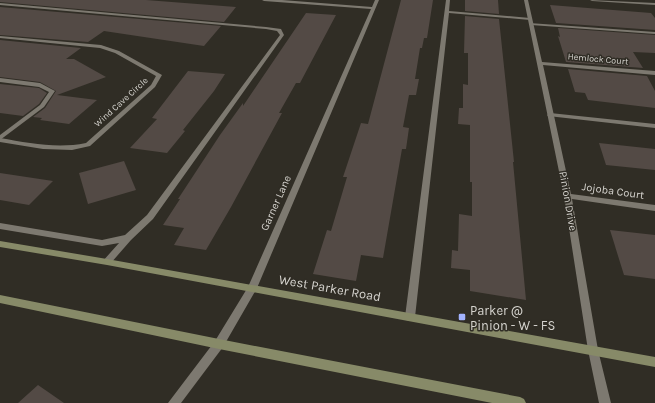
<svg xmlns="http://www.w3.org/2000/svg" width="655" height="403" font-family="Karla,sans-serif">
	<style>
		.building { fill: #534a45 }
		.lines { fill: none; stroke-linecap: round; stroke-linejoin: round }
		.lane { fill: #7d7970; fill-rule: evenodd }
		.street { fill: #7d7970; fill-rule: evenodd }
		.secondary { fill: #878a68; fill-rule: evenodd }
		.poi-dot { fill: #a2b2fd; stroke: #302d25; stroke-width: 1.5 }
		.labels { text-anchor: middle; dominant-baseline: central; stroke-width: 3; stroke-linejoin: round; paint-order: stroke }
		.far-street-label { font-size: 9px; fill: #d6d4cf; stroke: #302d25 }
		.street-label { font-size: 11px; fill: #d6d4cf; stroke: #302d25 }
		.near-street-label { font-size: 13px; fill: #d6d4cf; stroke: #302d25 }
		.near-poi-label { font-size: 13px; fill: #d6d4cf; stroke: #302d25; text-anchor: start }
	</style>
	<rect width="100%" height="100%" fill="#302d25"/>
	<g class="building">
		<polygon points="0,0 146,0 236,7 224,22 0,2"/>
		<polygon points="401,0 433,0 427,38 424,38 422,48 420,48 415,79 419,79 416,95 409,95 403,127 409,128 406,149 402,149 383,258 361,255 356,281 313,274 327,230 331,231 347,177 343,177 361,123 368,124"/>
		<polygon points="465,0 498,0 499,14 465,11"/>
		<polygon points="550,5 651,13 655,18 655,30 556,23"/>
		<polygon points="0,7 221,26 204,46 104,31 88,42 0,35"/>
		<polygon points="306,13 336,15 300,83 296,83 279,113 282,113 231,207 206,250 174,245 184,228 163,225 180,199 178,199 220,135 243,103 243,106"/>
		<polygon points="465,16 499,19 514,162 513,162 526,300 470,291 470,270 451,268 452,250 458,251 459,214 472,216 472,182 470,182 470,125 458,124 459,108 463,108 463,84 468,85 468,53 464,53"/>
		<polygon points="558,28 655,35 655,53 633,52 643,68 566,62 558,36 560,37"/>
		<polygon points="0,40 81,48 66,59 74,59 106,77 57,95 97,100 69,124 40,120 42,118 33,117 45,108 56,91 40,82 0,77"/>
		<polygon points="568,69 647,76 655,91 655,108 588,100 585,93 575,92"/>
		<polygon points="188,71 225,74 214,91 183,130 185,131 167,153 130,148 157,119 152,118"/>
		<polygon points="0,84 39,88 47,93 39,104 23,116 0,113"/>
		<polygon points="599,143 655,149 655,170 606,165"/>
		<polygon points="124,161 136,190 88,204 79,173"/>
		<polygon points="0,173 53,181 29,205 0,200"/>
		<polygon points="610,230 655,235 655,279 624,275"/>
		<polygon points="38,385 64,403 18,403"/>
	</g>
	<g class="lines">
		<g class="lane">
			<polygon points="446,0 450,0 449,11 530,18 532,19 530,20 449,13 415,317 414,320 410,321 406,320 405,317"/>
			<polygon points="0,3 266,27 281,29 284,35 153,219 131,240 110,264 104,264 102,262 119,243 102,246 0,229 0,223 102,240 125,235 147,215 280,35 277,31 266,29 0,5"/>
			<polygon points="529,23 655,32 655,34 531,25 529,25"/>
			<polygon points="0,78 40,83 55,91 44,107 0,140 0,135 40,105 49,92 39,87 0,82"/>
			<polygon points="550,113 655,124 655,128 548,116 547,115"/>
		</g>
		<g class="street">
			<polygon points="262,0 282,0 372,7 375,0 379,0 257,288 223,347 181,403 168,403 215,341 248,287 371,9 264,1"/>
			<polygon points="524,0 528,0 542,62 655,71 655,75 543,65 571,194 655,205 655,211 572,199 598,350 611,403 599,403 588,350 564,196"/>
			<polygon points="590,0 655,3 655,5 592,1"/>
			<path d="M0,36l101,9 18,6 43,24 -7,12 -65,59 -18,4 -29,-1 -43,-7v-4c29,5 57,11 86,5l65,-58 5,-9 -41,-23 -15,-5 -100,-10z"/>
		</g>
		<g class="secondary">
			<polygon points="0,241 107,259 655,357 655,367 107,265 0,247"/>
			<polygon points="0,295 219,339 520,397 524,399 526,403 492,403 219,349 0,303"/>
		</g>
	</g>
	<rect class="poi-dot" x="458" y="313" width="8" height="8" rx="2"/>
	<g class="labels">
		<g class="far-street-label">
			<text transform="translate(598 59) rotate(5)">Hemlock Court</text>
			<text transform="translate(121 102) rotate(-42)">Wind Cave Circle</text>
		</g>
		<g class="street-label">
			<text transform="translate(613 191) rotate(8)">Jojoba Court</text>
			<text transform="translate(568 201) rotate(80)">Pinion Drive</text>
			<text transform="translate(276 203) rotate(-66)">Garner Lane</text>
		</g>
		<g class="near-street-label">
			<text transform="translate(330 288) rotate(10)">West Parker Road</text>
		</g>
		<g class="near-poi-label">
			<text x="470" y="310">Parker @<tspan x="470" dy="15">Pinion - W - FS</tspan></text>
		</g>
	</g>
</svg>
